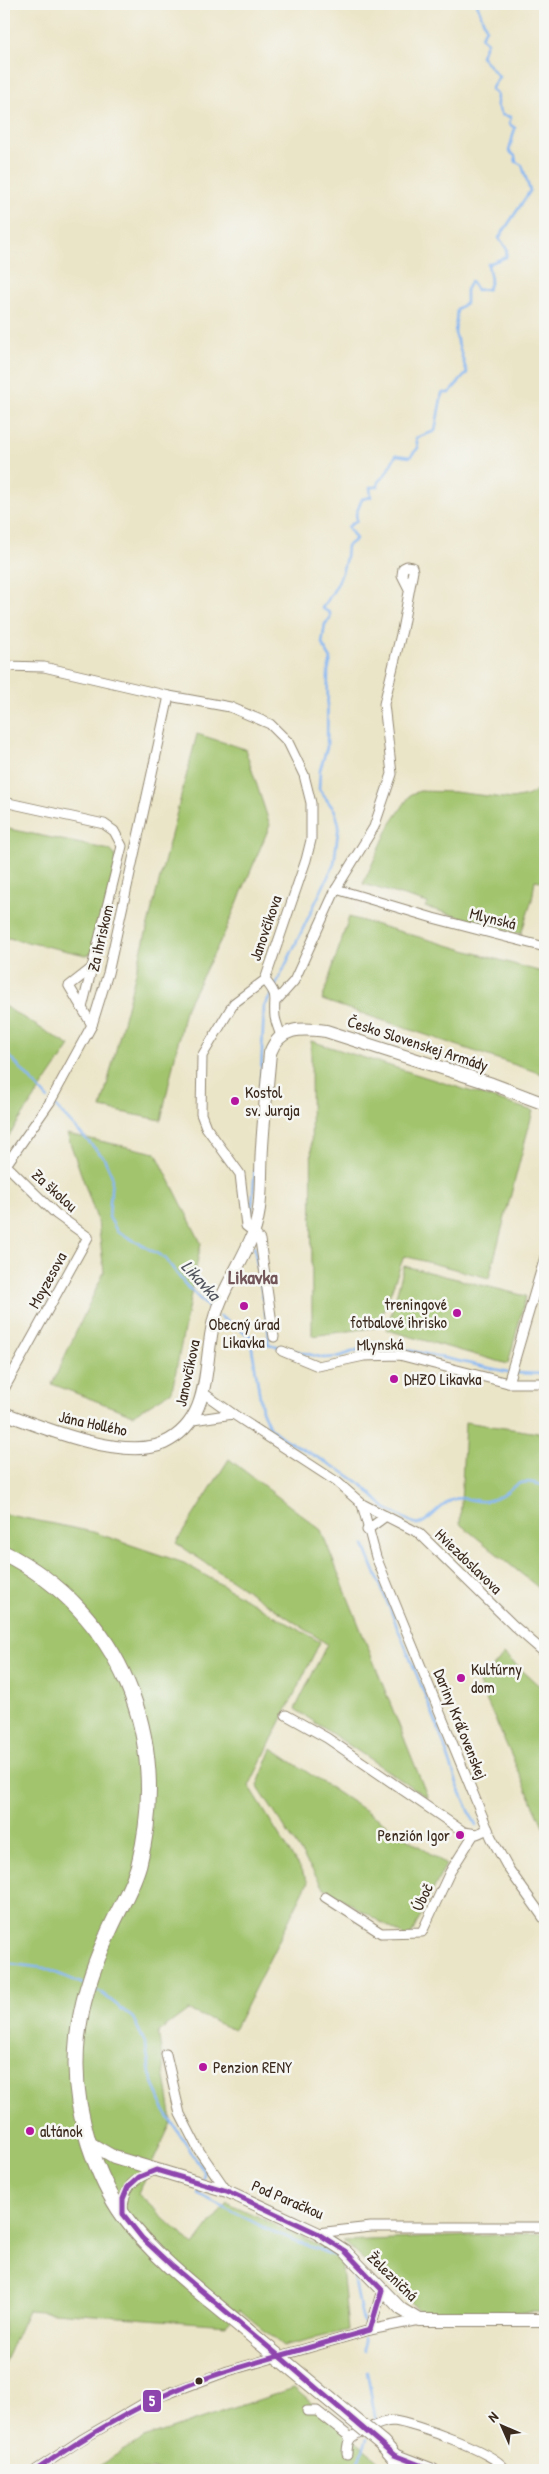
<svg xmlns="http://www.w3.org/2000/svg" width="549" height="2474" font-family="'Patrick Hand',sans-serif">
	<style>
		.green { fill: #a2c46d; stroke: #6e7746 }
		.lines { fill: none; stroke-linecap: round; stroke-linejoin: round }
		.stream { stroke: #88b8f3; stroke-width: 2.5 }
		.street-casing { stroke: #938873; stroke-width: 11 }
		.secondary-casing { stroke: #938873; stroke-width: 14 }
		.primary-casing { stroke: #938873; stroke-width: 17 }
		.street { stroke: #fff; stroke-width: 9 }
		.secondary { stroke: #fff; stroke-width: 12 }
		.primary { stroke: #fff; stroke-width: 15 }
		.primary-bridge-casing { stroke: #938873; stroke-width: 17; stroke-linecap: butt }
		.primary-bridge { stroke: #fff; stroke-width: 15 }
		.bus-1-casing { stroke: #f6f6f2; stroke-width: 9 }
		.bus-1 { stroke: #8e44ad; stroke-width: 5 }
		.poi-dot { fill: #b5179e; stroke: #f6f6f2; stroke-width: 2 }
		.bus-dot { fill: #3b2a1e; stroke: #f6f6f2; stroke-width: 2 }
		.labels { text-anchor: middle; dominant-baseline: central; stroke-width: 5; stroke-linejoin: round; paint-order: stroke }
		.street-label { font-size: 16px; fill: #3b2a1e; stroke: #f6f6f2 }
		.poi-label { font-size: 16px; fill: #3b2a1e; stroke: #f6f6f2; text-anchor: start }
		.water-label { font-size: 18px; font-style: italic; fill: #52555e; stroke: #f6f6f2 }
		.quarter-label { font-size: 19px; font-weight: bold; fill: #73575a; stroke: #f6f6f2 }
		.line-badge { stroke: #f6f6f2; stroke-width: 2 }
		.badge-label { font-size: 14px; text-anchor: middle; font-weight: bold; fill: #fff }
	</style>
	<rect width="100%" height="100%" fill="#f6f6f2"/>
	<filter id="ink" filterUnits="userSpaceOnUse"><feTurbulence type="fractalNoise" baseFrequency=".02" numOctaves="2"/><feDisplacementMap in="SourceGraphic" scale="10" xChannelSelector="R" yChannelSelector="G"/><feConvolveMatrix kernelMatrix="1 2 1 2 8 2 1 2 1" color-interpolation-filters="sRGB"/></filter>
	<filter id="wash" filterUnits="userSpaceOnUse"><feTurbulence type="fractalNoise" baseFrequency=".0096" numOctaves="4" result="noise"/><feDisplacementMap in="SourceGraphic" scale="20" xChannelSelector="R" yChannelSelector="G"/><feGaussianBlur stdDeviation="1.12" result="paint"/><feColorMatrix in="noise" values="0 0 0 0 0 0 0 0 0 0 0 0 0 0 0 0 0 1.4 0 .05"/><feComposite in="paint" operator="in"/></filter>
	<g filter="url(#wash)">
		<rect width="100%" height="100%" fill="#ebe5c8"/>
		<g class="green">
			<polygon points="197,734 245,749 270,825 225,932 185,1010 161,1120 101,1108"/>
			<polygon points="545,787 545,882 535,880 532,900 521,934 425,907 428,903 363,884 390,825 411,794 420,791 454,792 512,799 527,796"/>
			<polygon points="4,828 110,850 115,855 117,861 93,953 86,955 4,937"/>
			<polygon points="349,917 545,973 545,1075 322,1000"/>
			<polygon points="4,1006 70,1046 8,1137 4,1132"/>
			<polygon points="311,1041 533,1111 489,1278 404,1256 378,1327 312,1336"/>
			<polygon points="67,1134 156,1153 201,1243 172,1391 133,1415 52,1384 104,1272 98,1222"/>
			<polygon points="404,1266 526,1296 508,1364 387,1330"/>
			<polygon points="465,1422 545,1434 545,1593 460,1524"/>
			<polygon points="229,1459 321,1530 428,1798 295,1709 327,1644 176,1543"/>
			<polygon points="4,1514 93,1532 184,1563 320,1642 249,1786 308,1882 234,2030 188,2010 158,2032 172,2121 138,2194 194,2246 227,2202 341,2256 348,2330 283,2346 240,2310 226,2325 28,2310 4,2363"/>
			<polygon points="504,1654 545,1691 545,1830 479,1684"/>
			<polygon points="272,1749 446,1864 409,1939 324,1888 257,1786"/>
			<polygon points="545,2233 545,2312 422,2313 343,2241"/>
			<polygon points="294,2388 389,2470 93,2470 144,2438"/>
		</g>
		<g class="lines">
			<g class="stream">
				<path d="M274,989l60,-125 5,-40 -4,-13 -16,-22 1,-19 7,-23 1,-76 3,-12 -9,-15 3,-20 5,-5v-6l-8,-5c15,-20 24,-38 25,-62l9,-7 -8,-12 9,-7 -1,-6 6,-15 9,-2 -1,-10h8v-5l7,-7 11,-20 14,2 8,-9 -2,-10 19,-7 7,-38h7l18,-20 -12,-40 2,-24 9,-6v-13l5,-9 6,9 11,-1 3,-9 -3,-16 18,-7 1,-8 -8,-11 31,-47 -8,-26 -6,-3 -1,-6 -6,-5 6,-23 -6,-4 2,-7 -9,-2 -5,-9v-12l-6,-5 8,-12 -18,-21 6,-14 -6,-5 5,-9 -9,-24"/>
				<polyline points="4,1050 48,1099"/>
				<polyline points="260,1096 264,1007 272,994"/>
				<polyline points="52,1103 104,1158 112,1176 109,1217 117,1231 165,1258 184,1283 212,1311"/>
				<polyline points="251,1218 255,1169"/>
				<polyline points="254,1246 269,1334 268,1343"/>
				<polyline points="219,1316 260,1342 324,1358 338,1357 376,1343 508,1372"/>
				<path d="M246,1334l6,14 10,62 8,18 13,10 62,35 16,11 24,24 32,17c15,-4 23,-22 38,-26 10,-3 21,4 31,2 29,-4 22,-28 59,-15"/>
				<polyline points="514,1373 545,1374"/>
				<polyline points="364,1545 438,1727 458,1786 476,1826"/>
				<polyline points="4,1963 44,1968 83,1984"/>
				<polyline points="93,1989 103,1994 133,2018 146,2045 150,2074 164,2110 204,2172 203,2179"/>
				<polyline points="200,2187 198,2194 269,2230 337,2257 352,2268 363,2322"/>
				<polyline points="364,2338 365,2351"/>
				<polyline points="367,2372 376,2422"/>
				<polyline points="356,2470 367,2439"/>
			</g>
		</g>
	</g>
	<g filter="url(#ink)">
		<g class="lines">
			<defs>
				<g id="street">
					<path d="M4,666l40,1 125,29 61,11 40,17 18,18 16,33 7,28v37l-5,20 -41,120c15,18 8,17 10,37 1,6 4,13 6,19"/>
					<polyline points="4,802 104,824 114,831 122,846 82,1008"/>
					<polyline points="336,889 374,827 392,774 384,704 402,630 413,571 412,567 407,566 403,568 402,575 409,589"/>
					<polyline points="265,980 234,1003 202,1056 201,1114 206,1127 240,1174 246,1226 254,1232 260,1240 274,1337"/>
					<polyline points="277,1000 294,981 336,889 433,918 545,947"/>
					<polyline points="92,1025 69,986 92,968"/>
					<polyline points="4,1163 56,1214 88,1237 4,1389"/>
					<polyline points="6,1165 50,1102 92,1025 108,973 169,696"/>
					<polyline points="545,1257 508,1383 545,1383"/>
					<polyline points="282,1351 318,1366 364,1356 399,1355 508,1383"/>
					<polyline points="202,1392 233,1414"/>
					<polyline points="193,1420 233,1414 337,1482 362,1504 419,1533 514,1626 545,1653"/>
					<polyline points="362,1504 376,1557 491,1837 508,1868 545,1920"/>
					<polyline points="367,1530 386,1516"/>
					<polyline points="286,1715 327,1738 464,1832 477,1834 488,1829"/>
					<polyline points="325,1897 381,1933 422,1932 450,1872 474,1834"/>
					<polyline points="166,2054 180,2114 198,2149 227,2191"/>
					<path d="M123,2212c0,-26 10,-33 33,-42"/>
					<polyline points="317,2233 371,2227 545,2227"/>
					<polyline points="370,2330 382,2290"/>
					<polyline points="307,2411 317,2411 350,2437"/>
					<path d="M347,2454c0,-16 4,-18 18,-24 10,-5 19,-9 29,-9 18,2 107,33 111,49"/>
					<polyline points="36,2470 81,2440 148,2401 228,2371 370,2330 419,2320"/>
				</g>
				<g id="secondary">
					<path d="M4,1413c39,15 120,48 160,30 49,-23 39,-79 50,-123 8,-31 28,-57 39,-86 10,-26 7,-59 9,-87 2,-31 5,-62 8,-94 10,-27 32,-25 56,-22l166,53 53,20"/>
					<polyline points="88,2142 114,2157 227,2191 317,2233 345,2251 401,2309 419,2320 545,2320"/>
					<polyline points="394,2455 433,2470"/>
				</g>
				<g id="primary">
					<path d="M4,1553c117,59 167,185 135,311 -7,25 -22,48 -32,72 -31,68 -42,135 -18,208 8,24 19,50 34,71 35,48 91,87 136,126"/>
					<polyline points="382,2443 406,2470"/>
				</g>
			</defs>
			<use href="#street" class="street-casing"/>
			<use href="#secondary" class="secondary-casing"/>
			<use href="#primary" class="primary-casing"/>
			<use href="#street" class="street"/>
			<use href="#secondary" class="secondary"/>
			<use href="#primary" class="primary"/>
			<defs>
				<polyline id="primary-bridge" points="259,2341 382,2443"/>
			</defs>
			<use href="#primary-bridge" class="primary-bridge-casing"/>
			<use href="#primary-bridge" class="primary-bridge"/>
			<defs>
				<g id="bus-1">
					<polygon points="156,2170 227,2191 317,2233 345,2251 382,2290 370,2330 279,2356 173,2267 142,2238 123,2214 123,2199 128,2187 139,2177"/>
					<polyline points="279,2356 394,2455 433,2470"/>
					<path d="M36,2470c44,-30 89,-58 138,-79 34,-15 70,-25 105,-35"/>
				</g>
			</defs>
			<use href="#bus-1" class="bus-1-casing"/>
			<use href="#bus-1" class="bus-1"/>
		</g>
	</g>
	<g class="poi-dot">
		<circle cx="235" cy="1101" r="5"/>
		<circle cx="244" cy="1306" r="5"/>
		<circle cx="457" cy="1313" r="5"/>
		<circle cx="394" cy="1379" r="5"/>
		<circle cx="461" cy="1678" r="5"/>
		<circle cx="460" cy="1835" r="5"/>
		<circle cx="203" cy="2067" r="5"/>
		<circle cx="30" cy="2131" r="5"/>
	</g>
	<circle class="bus-dot" cx="199" cy="2381" r="4.5"/>
	<g class="labels">
		<g class="street-label">
			<text transform="translate(493 918) rotate(14)">Mlynská</text>
			<text transform="translate(265 928) rotate(-71)">Janovčíkova</text>
			<text transform="translate(100 938) rotate(-77)">Za ihriskom</text>
			<text transform="translate(418 1043) rotate(18)">Česko Slovenskej Armády</text>
			<text transform="translate(55 1190) rotate(42)">Za školou</text>
			<text transform="translate(47 1280) rotate(-61)">Moyzesova</text>
			<text transform="translate(380 1344) rotate(-1)">Mlynská</text>
			<text transform="translate(187 1373) rotate(-78)">Janovčíkova</text>
			<text transform="translate(93 1423) rotate(12)">Jána Hollého</text>
			<text transform="translate(469 1561) rotate(44)">Hviezdoslavova</text>
			<text transform="translate(461 1724) rotate(68)">Dariny Kráľovenskej</text>
			<text transform="translate(422 1897) rotate(-65)">Úboč</text>
			<text transform="translate(288 2199) rotate(23)">Pod Paračkou</text>
			<text transform="translate(393 2276) rotate(44)">Železničná</text>
		</g>
		<g class="poi-label">
			<text x="245" y="1092">Kostol<tspan x="245" dy="18">sv. Juraja</tspan></text>
			<text x="447" y="1304" text-anchor="end">treningové<tspan x="447" dy="18">fotbalové ihrisko</tspan></text>
			<text x="244" y="1324" text-anchor="middle">Obecný úrad<tspan x="244" dy="18">Likavka</tspan></text>
			<text x="404" y="1379">DHZO Likavka</text>
			<text x="471" y="1669">Kultúrny<tspan x="471" dy="18">dom</tspan></text>
			<text x="450" y="1835" text-anchor="end">Penzión Igor</text>
			<text x="213" y="2067">Penzion RENY</text>
			<text x="40" y="2131">altánok</text>
		</g>
		<g class="water-label">
			<text transform="translate(201 1280) rotate(47)">Likavka</text>
		</g>
		<g class="quarter-label">
			<text x="253" y="1277">Likavka</text>
		</g>
	</g>
	<rect class="line-badge" x="142" y="2389" width="20" height="24" rx="5" fill="#8e44ad"/>
	<g class="badge-label">
		<text x="152" y="2406">5</text>
	</g>
	<rect width="549" height="2474" fill="none" stroke="#f6f6f2" stroke-width="20"/>
	<g transform="translate(502 2426) rotate(315)" stroke="#f6f6f2" stroke-width="4" paint-order="stroke">
	<path d="M0-4L9 19L0 12L-9 19Z" fill="#3b2a1e"/>
	<text y="-8" font-size="14" font-weight="bold" text-anchor="middle" fill="#3b2a1e">N</text>
	</g>
</svg>
